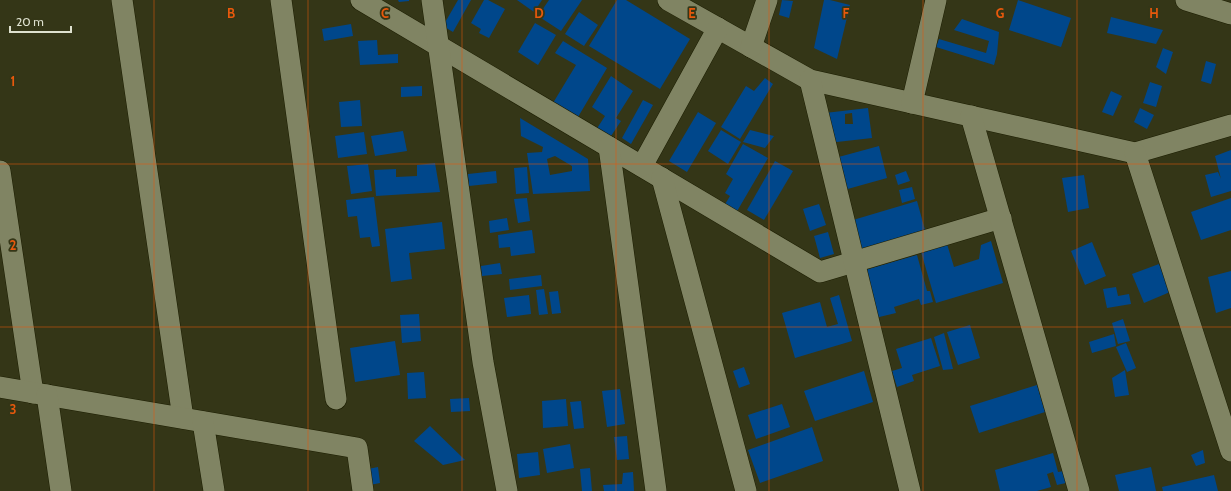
<svg xmlns="http://www.w3.org/2000/svg" width="1231" height="491" font-family="Cabin,sans-serif">
	<style>
		.building { fill: #00478b; fill-rule: evenodd }
		.lines { fill: none; stroke-linecap: round; stroke-linejoin: round }
		.minor-casing { stroke: #1b1d01; stroke-width: 22 }
		.minor { stroke: #808463; stroke-width: 21 }
		.grid { fill: none; stroke: #e8590c; stroke-width: 1; stroke-opacity: 0.55 }
		.grid-label { font-size: 13px; text-anchor: middle; font-weight: bold; fill: #e8590c; stroke: #343617; stroke-width: 3.5; stroke-linejoin: round; paint-order: stroke }
	</style>
	<rect width="100%" height="100%" fill="#343617"/>
	<g class="building">
		<polygon points="398,0 409,0 409,1 399,2"/>
		<polygon points="458,0 471,0 453,32 443,26"/>
		<polygon points="484,0 488,0 505,9 489,38 479,33 481,29 471,23"/>
		<polygon points="517,0 542,0 534,12"/>
		<polygon points="549,0 582,0 561,31 538,16"/>
		<polygon points="617,0 626,0 690,39 660,89 589,46"/>
		<polygon points="782,0 793,1 789,18 779,15"/>
		<polygon points="824,0 830,0 850,5 837,59 814,48"/>
		<polygon points="1018,0 1071,18 1061,47 1009,30"/>
		<polygon points="579,12 598,25 584,46 565,34"/>
		<polygon points="1111,17 1163,30 1156,44 1107,33"/>
		<polygon points="962,19 999,32 997,54 994,65 936,47 939,39 986,53 989,41 954,30"/>
		<polygon points="535,23 556,35 538,65 518,52"/>
		<polygon points="351,24 353,36 324,41 322,29"/>
		<polygon points="377,40 378,55 398,54 398,63 360,65 358,41"/>
		<polygon points="563,41 607,68 578,117 553,103 576,65 555,53"/>
		<polygon points="1163,48 1173,52 1166,74 1156,67"/>
		<polygon points="1206,61 1216,64 1211,84 1201,81"/>
		<polygon points="611,76 633,91 616,118 621,121 609,139 596,130 605,116 592,107"/>
		<polygon points="765,78 773,84 740,139 721,127 746,86 754,91"/>
		<polygon points="1150,82 1162,86 1156,107 1143,103"/>
		<polygon points="422,86 422,96 401,97 401,87"/>
		<polygon points="1111,91 1122,96 1113,116 1102,112"/>
		<polygon points="360,100 362,126 341,127 339,102"/>
		<polygon points="643,100 653,105 631,144 622,138"/>
		<path d="M868,108l4,30 -44,5 -3,-30zM852,113l1,11h-8v-10z"/>
		<polygon points="1140,108 1154,115 1147,129 1134,122"/>
		<polygon points="698,112 716,123 687,172 669,161"/>
		<path d="M520,118l68,41 2,32 -57,3 -6,-41 15,-1 1,-5 -22,-11zM555,156l17,10v5l-22,4 -3,-16z"/>
		<polygon points="721,130 741,142 728,164 708,151"/>
		<polygon points="750,130 774,136 765,148 743,142"/>
		<polygon points="403,131 407,151 375,156 371,136"/>
		<polygon points="364,132 367,154 338,158 335,136"/>
		<polygon points="743,144 768,158 736,213 724,206 730,196 725,193 733,179 726,174"/>
		<polygon points="879,146 887,178 844,190 835,158"/>
		<polygon points="1231,150 1231,191 1211,197 1205,175 1218,172 1221,179 1215,156"/>
		<polygon points="775,161 793,171 764,220 747,210"/>
		<polygon points="435,163 440,192 376,196 374,170 396,169 396,177 417,176 417,165"/>
		<polygon points="368,164 372,191 351,194 347,166"/>
		<polygon points="527,167 529,193 516,194 514,168"/>
		<polygon points="496,171 497,183 469,186 468,174"/>
		<polygon points="906,171 910,181 898,185 895,175"/>
		<polygon points="1084,175 1089,208 1068,212 1062,178"/>
		<polygon points="912,187 915,199 902,203 899,190"/>
		<polygon points="374,197 380,246 372,247 370,237 360,238 357,216 348,217 346,200"/>
		<polygon points="527,198 530,221 518,223 514,199"/>
		<polygon points="1231,198 1231,230 1201,240 1191,212"/>
		<polygon points="917,201 925,230 862,250 853,220"/>
		<polygon points="819,204 826,225 810,231 803,209"/>
		<polygon points="507,218 509,230 490,233 489,221"/>
		<polygon points="442,222 445,249 409,253 412,279 391,282 385,229"/>
		<polygon points="532,230 535,253 511,256 510,247 499,248 498,235"/>
		<polygon points="828,232 834,254 820,258 814,236"/>
		<polygon points="991,241 1003,283 936,303 921,252 947,244 954,267 979,259 981,245"/>
		<polygon points="1092,242 1106,276 1085,285 1071,251"/>
		<polygon points="917,255 927,291 930,291 933,302 921,305 919,299 894,307 896,313 875,318 862,271"/>
		<polygon points="500,263 502,274 482,276 481,266"/>
		<polygon points="1159,264 1170,292 1144,303 1132,274"/>
		<polygon points="1231,271 1231,308 1216,313 1208,277"/>
		<polygon points="541,275 542,286 510,290 509,279"/>
		<polygon points="1116,287 1118,296 1129,294 1131,304 1107,308 1103,289"/>
		<polygon points="544,289 548,314 539,315 536,290"/>
		<polygon points="558,291 561,313 552,314 549,292"/>
		<polygon points="529,295 531,314 507,317 504,298"/>
		<polygon points="839,295 852,341 795,358 782,313 820,302 827,327 838,324 830,298"/>
		<polygon points="419,314 421,341 402,343 400,315"/>
		<polygon points="1123,319 1130,341 1118,344 1112,323"/>
		<polygon points="970,325 980,358 958,365 947,332"/>
		<polygon points="944,333 953,369 943,370 934,337"/>
		<polygon points="1114,334 1116,346 1092,353 1089,342"/>
		<polygon points="931,338 940,366 912,375 914,381 897,387 892,371 902,368 896,349"/>
		<polygon points="395,341 400,375 355,382 350,348"/>
		<polygon points="1126,343 1136,368 1127,372 1116,347"/>
		<polygon points="744,367 750,384 739,388 733,371"/>
		<polygon points="1125,370 1129,395 1115,397 1112,378"/>
		<polygon points="864,371 873,402 815,421 804,391"/>
		<polygon points="424,372 426,398 408,399 407,373"/>
		<polygon points="1037,385 1045,412 979,433 970,406"/>
		<polygon points="620,389 625,424 607,427 602,391"/>
		<polygon points="469,398 470,411 451,412 450,399"/>
		<polygon points="566,399 568,426 543,428 542,401"/>
		<polygon points="581,401 584,428 574,429 570,402"/>
		<polygon points="782,404 790,427 756,439 748,415"/>
		<polygon points="430,426 465,460 443,465 414,441"/>
		<polygon points="812,427 823,461 760,483 748,450"/>
		<polygon points="627,436 629,459 617,460 614,437"/>
		<polygon points="570,444 574,468 547,473 543,449"/>
		<polygon points="1203,450 1205,463 1196,466 1191,455"/>
		<polygon points="538,452 540,475 519,478 517,454"/>
		<polygon points="1053,453 1058,472 1064,471 1066,483 1057,485 1053,472 1047,474 1051,487 1037,491 1000,491 995,470"/>
		<polygon points="378,467 380,483 370,485 368,469"/>
		<polygon points="1151,467 1156,491 1119,491 1115,475"/>
		<polygon points="590,468 592,491 582,491 580,469"/>
		<polygon points="633,472 634,491 604,491 603,485 622,484 623,473"/>
		<polygon points="1214,475 1218,491 1163,491 1162,487"/>
	</g>
	<g class="lines">
		<defs>
			<g id="minor">
				<polyline points="122,0 183,418"/>
				<polyline points="281,0 336,399"/>
				<polyline points="361,0 820,272 1001,218"/>
				<polyline points="432,0 483,362 507,491"/>
				<polyline points="668,0 810,80 1135,153 1231,125"/>
				<polyline points="1186,0 1231,14"/>
				<polyline points="751,47 767,0"/>
				<polyline points="810,80 910,491"/>
				<polyline points="912,103 936,0"/>
				<polyline points="971,116 1079,491"/>
				<polyline points="609,147 656,491"/>
				<polyline points="1135,153 1231,451"/>
				<polyline points="642,166 718,28"/>
				<polyline points="0,171 33,393"/>
				<polyline points="662,178 746,491"/>
				<polyline points="0,387 357,448 363,491"/>
				<polyline points="47,395 61,491"/>
				<polyline points="203,422 214,491"/>
			</g>
		</defs>
		<use href="#minor" class="minor-casing"/>
		<use href="#minor" class="minor"/>
	</g>
	<path class="grid" d="M154,0v491M308,0v491M462,0v491M616,0v491M769,0v491M923,0v491M1077,0v491M0,164h1231M0,327h1231"/>
	<g class="grid-label">
		<text x="231" y="18">B</text>
		<text x="385" y="18">C</text>
		<text x="539" y="18">D</text>
		<text x="692" y="18">E</text>
		<text x="846" y="18">F</text>
		<text x="1000" y="18">G</text>
		<text x="1154" y="18">H</text>
		<text x="13" y="86">1</text>
		<text x="13" y="250">2</text>
		<text x="13" y="414">3</text>
	</g>
	<path d="M10 26v6h61v-6" fill="none" stroke="#dee1cf" stroke-width="2"/>
	<text x="16" y="26" font-size="12" fill="#dee1cf" stroke="#343617" stroke-width="3" paint-order="stroke">20 m</text>
</svg>
